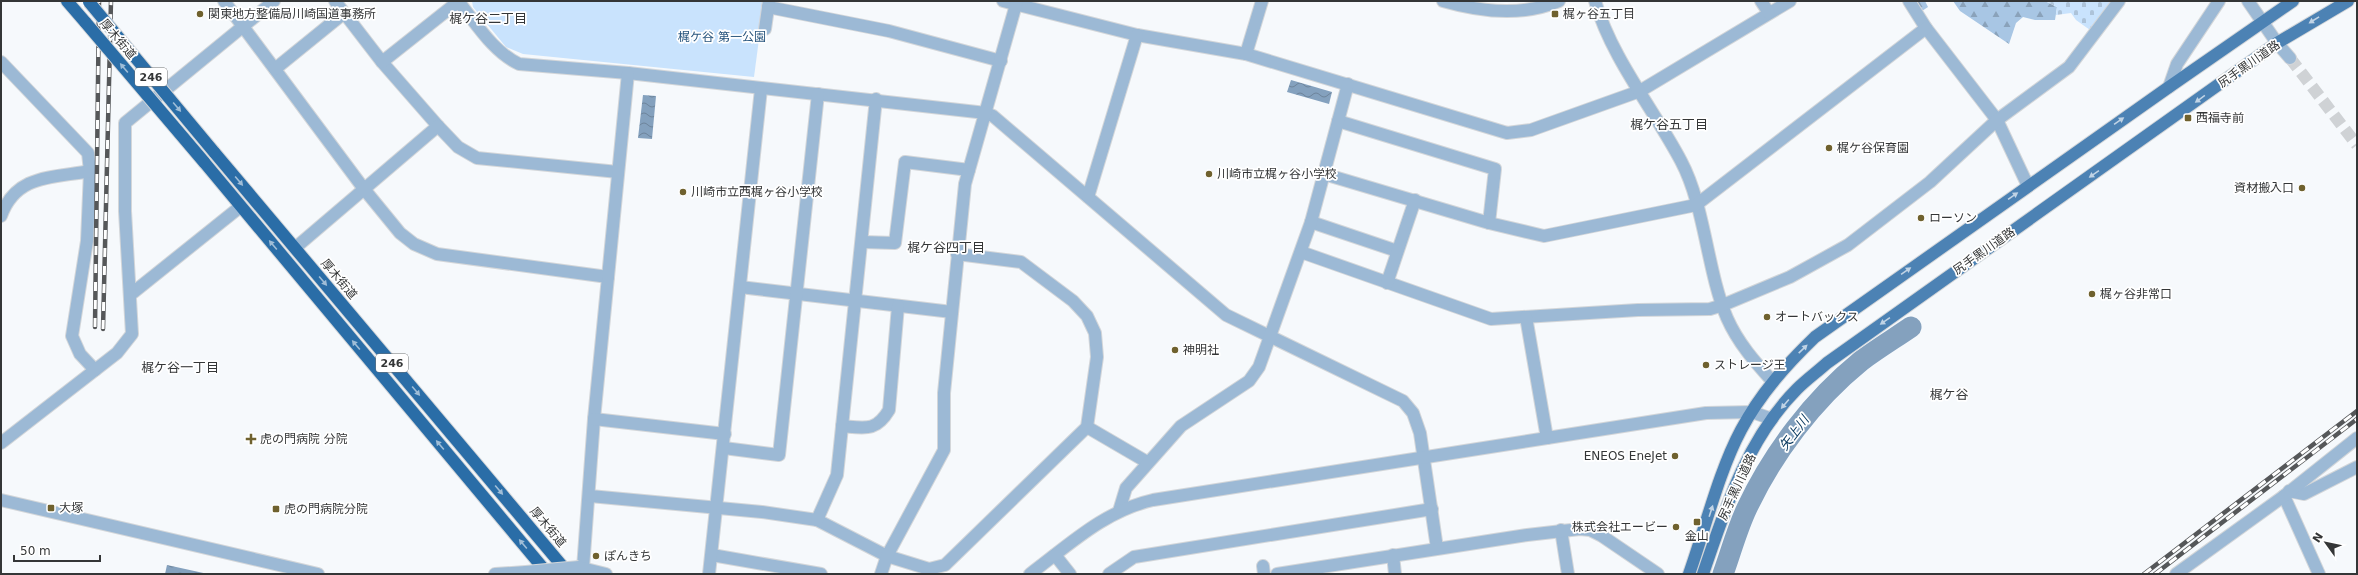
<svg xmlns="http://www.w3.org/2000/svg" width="2358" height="575" font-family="'DejaVu Sans','Noto Sans JP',sans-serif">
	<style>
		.forest { fill: url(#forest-firs) }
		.cemetery { fill: url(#cemetery-stones) }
		.green { fill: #c9e3fd }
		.water { fill: url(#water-waves) }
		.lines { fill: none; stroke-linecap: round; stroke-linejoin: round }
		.river { stroke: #84a1be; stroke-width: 21 }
		.minor-tunnel { stroke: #cfd2d5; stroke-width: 12; stroke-dasharray: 12 6; stroke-linecap: butt }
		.minor-casing { stroke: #d3d6d9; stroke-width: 14 }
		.major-casing { stroke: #d3d6d9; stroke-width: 14 }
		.highway-casing { stroke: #d3d6d9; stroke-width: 14 }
		.minor { stroke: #9cb9d5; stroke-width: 12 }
		.major { stroke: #4c82b4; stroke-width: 12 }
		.highway { stroke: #2a6da7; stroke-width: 12 }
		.rail-casing { stroke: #555759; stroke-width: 4.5 }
		.rail { stroke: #fff; stroke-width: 3; stroke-dasharray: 9; stroke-linecap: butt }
		.minor-bridge-casing { stroke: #d3d6d9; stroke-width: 14; stroke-linecap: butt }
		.highway-bridge-casing { stroke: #d3d6d9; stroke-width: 14; stroke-linecap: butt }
		.minor-bridge { stroke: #9cb9d5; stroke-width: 12 }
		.highway-bridge { stroke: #2a6da7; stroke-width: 12 }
		.oneway { fill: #c0d3e5 }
		.oneway2 { fill: #9fbdd7 }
		.poi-dot { fill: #6f612e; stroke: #fff; stroke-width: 1.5 }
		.labels { text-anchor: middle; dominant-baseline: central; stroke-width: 3.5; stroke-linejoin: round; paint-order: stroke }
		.shield { fill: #fff; stroke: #717273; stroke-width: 1 }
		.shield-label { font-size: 11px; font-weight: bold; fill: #343637 }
		.poi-label { font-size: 12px; fill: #343637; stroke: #fff; text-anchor: start }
		.park-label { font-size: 12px; fill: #28557d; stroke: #fff }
		.street-label { font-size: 12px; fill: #343637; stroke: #fff }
		.neighbourhood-label { font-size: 13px; fill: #343637; stroke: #fff }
		.water-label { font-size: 13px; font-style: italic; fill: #0a3a60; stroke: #fff }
	</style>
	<defs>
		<pattern id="forest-firs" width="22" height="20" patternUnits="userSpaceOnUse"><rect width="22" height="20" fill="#a8c6e4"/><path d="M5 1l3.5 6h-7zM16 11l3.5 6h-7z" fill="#8aa2ba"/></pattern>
		<pattern id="cemetery-stones" width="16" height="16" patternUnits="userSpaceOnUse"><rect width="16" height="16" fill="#c9e3fd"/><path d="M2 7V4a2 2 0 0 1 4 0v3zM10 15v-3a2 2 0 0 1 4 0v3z" fill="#adc3d9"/></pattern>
		<pattern id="water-waves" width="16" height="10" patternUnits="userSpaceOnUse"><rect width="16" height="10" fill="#84a1be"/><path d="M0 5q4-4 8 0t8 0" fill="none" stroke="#6d849b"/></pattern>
	</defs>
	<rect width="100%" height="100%" fill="#f6f9fc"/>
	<g class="forest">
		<polygon points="1917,1 1925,1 1928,7 1922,11"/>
		<polygon points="1953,1 2045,1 2057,7 2055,20 2035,20 2023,17 2016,23 2009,44 1960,11"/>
	</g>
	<polygon class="cemetery" points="2045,1 2111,1 2090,30 2076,20 2071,13 2056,15 2057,7"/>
	<polygon class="green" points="472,1 764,1 754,77 523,54 506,47 473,7"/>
	<g class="water">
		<polygon points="1291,80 1332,92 1329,104 1287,92"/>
		<polygon points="643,95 656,96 652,139 638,138"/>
		<polygon points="167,565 208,574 165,574"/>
	</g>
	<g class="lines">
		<path class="river" d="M1723,574c8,-22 14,-45 24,-66 26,-55 66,-108 114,-147 16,-12 34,-23 50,-34"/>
		<polyline class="minor-tunnel" points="2290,58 2357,145"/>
		<defs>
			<g id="minor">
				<polyline points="224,1 364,189 400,233 414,244 437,254 608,277 594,419 583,568 588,574"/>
				<polyline points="335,1 382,62 438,126 458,147 477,158 618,172"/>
				<path d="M458,1c18,22 35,51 61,63l109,9 358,40 7,3 233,199 177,86 10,12 7,20 17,115"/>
				<polyline points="1003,1 1137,35 1246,54 1507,133 1531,130 1640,91 1790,1"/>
				<path d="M1443,1c38,11 79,16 116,0"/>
				<path d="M1595,1c17,58 58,107 86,160 24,45 26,110 46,157 11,25 28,44 46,64"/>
				<polyline points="1761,1 1769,13"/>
				<polyline points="1909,1 1926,28 1997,120 2028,186"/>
				<polyline points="2248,1 2277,43 2290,58"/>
				<polyline points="768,7 889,31 1001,61"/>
				<polyline points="765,29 769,1"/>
				<polyline points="1246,54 1262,1"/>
				<polyline points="1,62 88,153 90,171 87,241 72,336 80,354 95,370"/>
				<polyline points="382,62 459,1"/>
				<polyline points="275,69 344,13"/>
				<polyline points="2169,87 2177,64 2219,1"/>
				<polyline points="1338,121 1495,169 1489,223"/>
				<polyline points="1324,174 1489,223 1544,236 1696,205 1926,28"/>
				<polyline points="1088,197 1137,35"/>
				<path d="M1,216c15,-42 52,-38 89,-45"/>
				<polyline points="1311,222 1397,251"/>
				<polyline points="862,242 895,243 905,162 969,170"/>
				<polyline points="295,248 438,126"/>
				<polyline points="1301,252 1491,319 1638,310 1710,309 1723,305 1790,277 1848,245 1930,182 1997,120 2069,67 2119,1"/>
				<polyline points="608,277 628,73"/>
				<polyline points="1387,283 1415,200"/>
				<polyline points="740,287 952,312"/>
				<polyline points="130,295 240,207"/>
				<polyline points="1526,317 1547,438"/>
				<polyline points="594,419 725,434"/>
				<path d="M842,426c23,2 34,6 47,-16l9,-104"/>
				<polyline points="1087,427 1147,462"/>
				<polyline points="1,443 117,353 132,334 125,211 125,123 274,1"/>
				<polyline points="724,448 779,455 818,94"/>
				<polyline points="2289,491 2304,494 2357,467"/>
				<polyline points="590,496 762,512 817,520 887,556 929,569 945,565 1087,427 1097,357 1095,333 1087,316 1073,301 1021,262 957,254"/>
				<polyline points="2284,496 2319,574"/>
				<polyline points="1,500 318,574"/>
				<polyline points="1119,511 1126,488 1181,426 1249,381 1259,367 1311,222 1348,84"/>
				<polyline points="817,520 837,475 876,99"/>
				<polyline points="1561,530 1568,574"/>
				<polyline points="712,555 821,574"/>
				<polyline points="1055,555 1070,574"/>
				<polyline points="1393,555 1395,574"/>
				<polyline points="1263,566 1264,574"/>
				<polyline points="582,568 606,574"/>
				<polyline points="495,574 526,572"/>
				<polyline points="709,574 761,89"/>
				<polyline points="881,574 887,556 944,450 944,393 965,184 1017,1"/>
				<path d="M1030,574c39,-29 74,-63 123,-74l553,-87 46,-1 20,7"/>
				<polyline points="1109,574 1134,557 1432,509"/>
				<polyline points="1277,574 1527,535 1580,529 1590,530 1602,536 1658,574"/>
				<polyline points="2176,574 2284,496 2357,438"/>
			</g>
			<g id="major">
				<path d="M1689,574c16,-45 30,-103 52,-144 19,-36 45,-65 74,-93l354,-250 124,-86"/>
				<path d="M1703,574c22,-65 44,-135 94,-185 9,-9 20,-17 30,-26l450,-320 71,-42"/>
			</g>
			<g id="highway">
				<polyline points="67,1 86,23"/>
				<polyline points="214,152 569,574"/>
				<polyline points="204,162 548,574"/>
			</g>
		</defs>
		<use href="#minor" class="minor-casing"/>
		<use href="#major" class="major-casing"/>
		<use href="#highway" class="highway-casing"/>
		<use href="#minor" class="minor"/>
		<use href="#major" class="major"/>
		<use href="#highway" class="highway"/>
		<defs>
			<g id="rail">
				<polyline points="95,327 99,1"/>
				<polyline points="103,329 111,1"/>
				<polyline points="2144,574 2357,411"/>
				<polyline points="2155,574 2357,419"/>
			</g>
		</defs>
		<use href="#rail" class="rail-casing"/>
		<use href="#rail" class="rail"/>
		<defs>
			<polyline id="minor-bridge" points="526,572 579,567"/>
			<g id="highway-bridge">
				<polyline points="89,2 214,152"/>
				<polyline points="86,23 204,162"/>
			</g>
		</defs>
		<use href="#minor-bridge" class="minor-bridge-casing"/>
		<use href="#highway-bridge" class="highway-bridge-casing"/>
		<use href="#minor-bridge" class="minor-bridge"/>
		<use href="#highway-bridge" class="highway-bridge"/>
	</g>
	<defs><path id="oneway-solid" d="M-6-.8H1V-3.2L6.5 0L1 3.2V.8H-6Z"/></defs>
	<g class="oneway">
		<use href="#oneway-solid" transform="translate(2314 20) rotate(148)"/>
		<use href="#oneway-solid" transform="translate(2200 99) rotate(144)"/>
		<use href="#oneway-solid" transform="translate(2119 121) rotate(-35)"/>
		<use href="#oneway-solid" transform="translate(2094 174) rotate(145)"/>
		<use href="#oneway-solid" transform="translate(2013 196) rotate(-35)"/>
		<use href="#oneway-solid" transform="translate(1906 271) rotate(-35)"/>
		<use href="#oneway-solid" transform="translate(1885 321) rotate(145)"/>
		<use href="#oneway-solid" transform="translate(1803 349) rotate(-44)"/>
		<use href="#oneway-solid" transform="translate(1785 404) rotate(130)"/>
		<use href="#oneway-solid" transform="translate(1711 511) rotate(-72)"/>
	</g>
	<g class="oneway2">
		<use href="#oneway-solid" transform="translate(124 68) rotate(-130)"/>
		<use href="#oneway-solid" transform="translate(177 107) rotate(50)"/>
		<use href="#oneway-solid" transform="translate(239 181) rotate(50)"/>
		<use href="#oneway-solid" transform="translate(273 245) rotate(-130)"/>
		<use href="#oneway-solid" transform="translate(323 281) rotate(50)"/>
		<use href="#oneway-solid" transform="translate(356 345) rotate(-130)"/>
		<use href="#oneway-solid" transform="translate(416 391) rotate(50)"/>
		<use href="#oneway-solid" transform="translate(440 445) rotate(-130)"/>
		<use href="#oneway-solid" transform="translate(499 490) rotate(50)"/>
		<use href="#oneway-solid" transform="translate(523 544) rotate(-130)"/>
	</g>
	<g class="poi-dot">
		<circle cx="200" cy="14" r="4"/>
		<rect x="1551" y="10" width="8" height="8" rx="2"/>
		<rect x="2184" y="114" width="8" height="8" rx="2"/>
		<circle cx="1829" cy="148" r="4"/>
		<circle cx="1209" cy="174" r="4"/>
		<circle cx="2302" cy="188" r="4"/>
		<circle cx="683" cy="192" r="4"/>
		<circle cx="1921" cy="218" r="4"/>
		<circle cx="2092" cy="294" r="4"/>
		<circle cx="1767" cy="317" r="4"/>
		<circle cx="1175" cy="350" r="4"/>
		<circle cx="1706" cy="365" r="4"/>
		<path d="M249 433h4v4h4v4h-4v4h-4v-4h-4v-4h4z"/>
		<circle cx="1675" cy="456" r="4"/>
		<rect x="47" y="504" width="8" height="8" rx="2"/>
		<rect x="272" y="505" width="8" height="8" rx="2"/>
		<rect x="1693" y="518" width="8" height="8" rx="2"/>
		<circle cx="1676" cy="527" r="4"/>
		<circle cx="596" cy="556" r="4"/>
	</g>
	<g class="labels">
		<g class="shield">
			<rect x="135" y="68" width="32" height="18" rx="3"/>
			<rect x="376" y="354" width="32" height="18" rx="3"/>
		</g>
		<g class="shield-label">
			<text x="151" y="77">246</text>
			<text x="392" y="363">246</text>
		</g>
		<g class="poi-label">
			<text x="208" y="14">関東地方整備局川崎国道事務所</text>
			<text x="1563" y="14">梶ヶ谷五丁目</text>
			<text x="2196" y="118">西福寺前</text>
			<text x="1837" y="148">梶ケ谷保育園</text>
			<text x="1217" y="174">川崎市立梶ヶ谷小学校</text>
			<text x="2294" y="188" text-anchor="end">資材搬入口</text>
			<text x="691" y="192">川崎市立西梶ヶ谷小学校</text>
			<text x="1929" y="218">ローソン</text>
			<text x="2100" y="294">梶ヶ谷非常口</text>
			<text x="1775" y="317">オートバックス</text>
			<text x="1183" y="350">神明社</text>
			<text x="1714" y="365">ストレージ王</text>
			<text x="260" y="439">虎の門病院 分院</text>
			<text x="1667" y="456" text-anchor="end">ENEOS EneJet</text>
			<text x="59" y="508">大塚</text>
			<text x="284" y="509">虎の門病院分院</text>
			<text x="1668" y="527" text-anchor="end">株式会社エービー</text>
			<text x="1697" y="536" text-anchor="middle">金山</text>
			<text x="604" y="556">ぽんきち</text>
		</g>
		<g class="park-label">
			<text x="722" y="37">梶ケ谷 第一公園</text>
		</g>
		<g class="street-label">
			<text transform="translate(118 39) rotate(50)">厚木街道</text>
			<text transform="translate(2249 64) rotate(-35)">尻手黒川道路</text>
			<text transform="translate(1984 251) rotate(-35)">尻手黒川道路</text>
			<text transform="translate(339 279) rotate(50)">厚木街道</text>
			<text transform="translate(1737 487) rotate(-65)">尻手黒川道路</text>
			<text transform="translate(548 527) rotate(50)">厚木街道</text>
		</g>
		<g class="neighbourhood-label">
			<text x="488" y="18">梶ケ谷二丁目</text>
			<text x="1669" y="124">梶ケ谷五丁目</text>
			<text x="946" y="247">梶ケ谷四丁目</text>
			<text x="180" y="367">梶ケ谷一丁目</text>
			<text x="1949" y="394">梶ケ谷</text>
		</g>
		<g class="water-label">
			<text transform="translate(1794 433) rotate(-53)">矢上川</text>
		</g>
	</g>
	<rect width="2358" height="575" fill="none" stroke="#343637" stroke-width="4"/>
	<g transform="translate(2326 543) rotate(303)" stroke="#ffffff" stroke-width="3" paint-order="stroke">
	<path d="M0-3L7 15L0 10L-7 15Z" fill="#343637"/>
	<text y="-6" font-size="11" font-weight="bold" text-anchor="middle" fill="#343637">N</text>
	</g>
	<path d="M14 555v6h86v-6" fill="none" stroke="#343637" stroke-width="2"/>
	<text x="20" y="555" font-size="12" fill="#343637" stroke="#ffffff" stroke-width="3" paint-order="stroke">50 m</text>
</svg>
